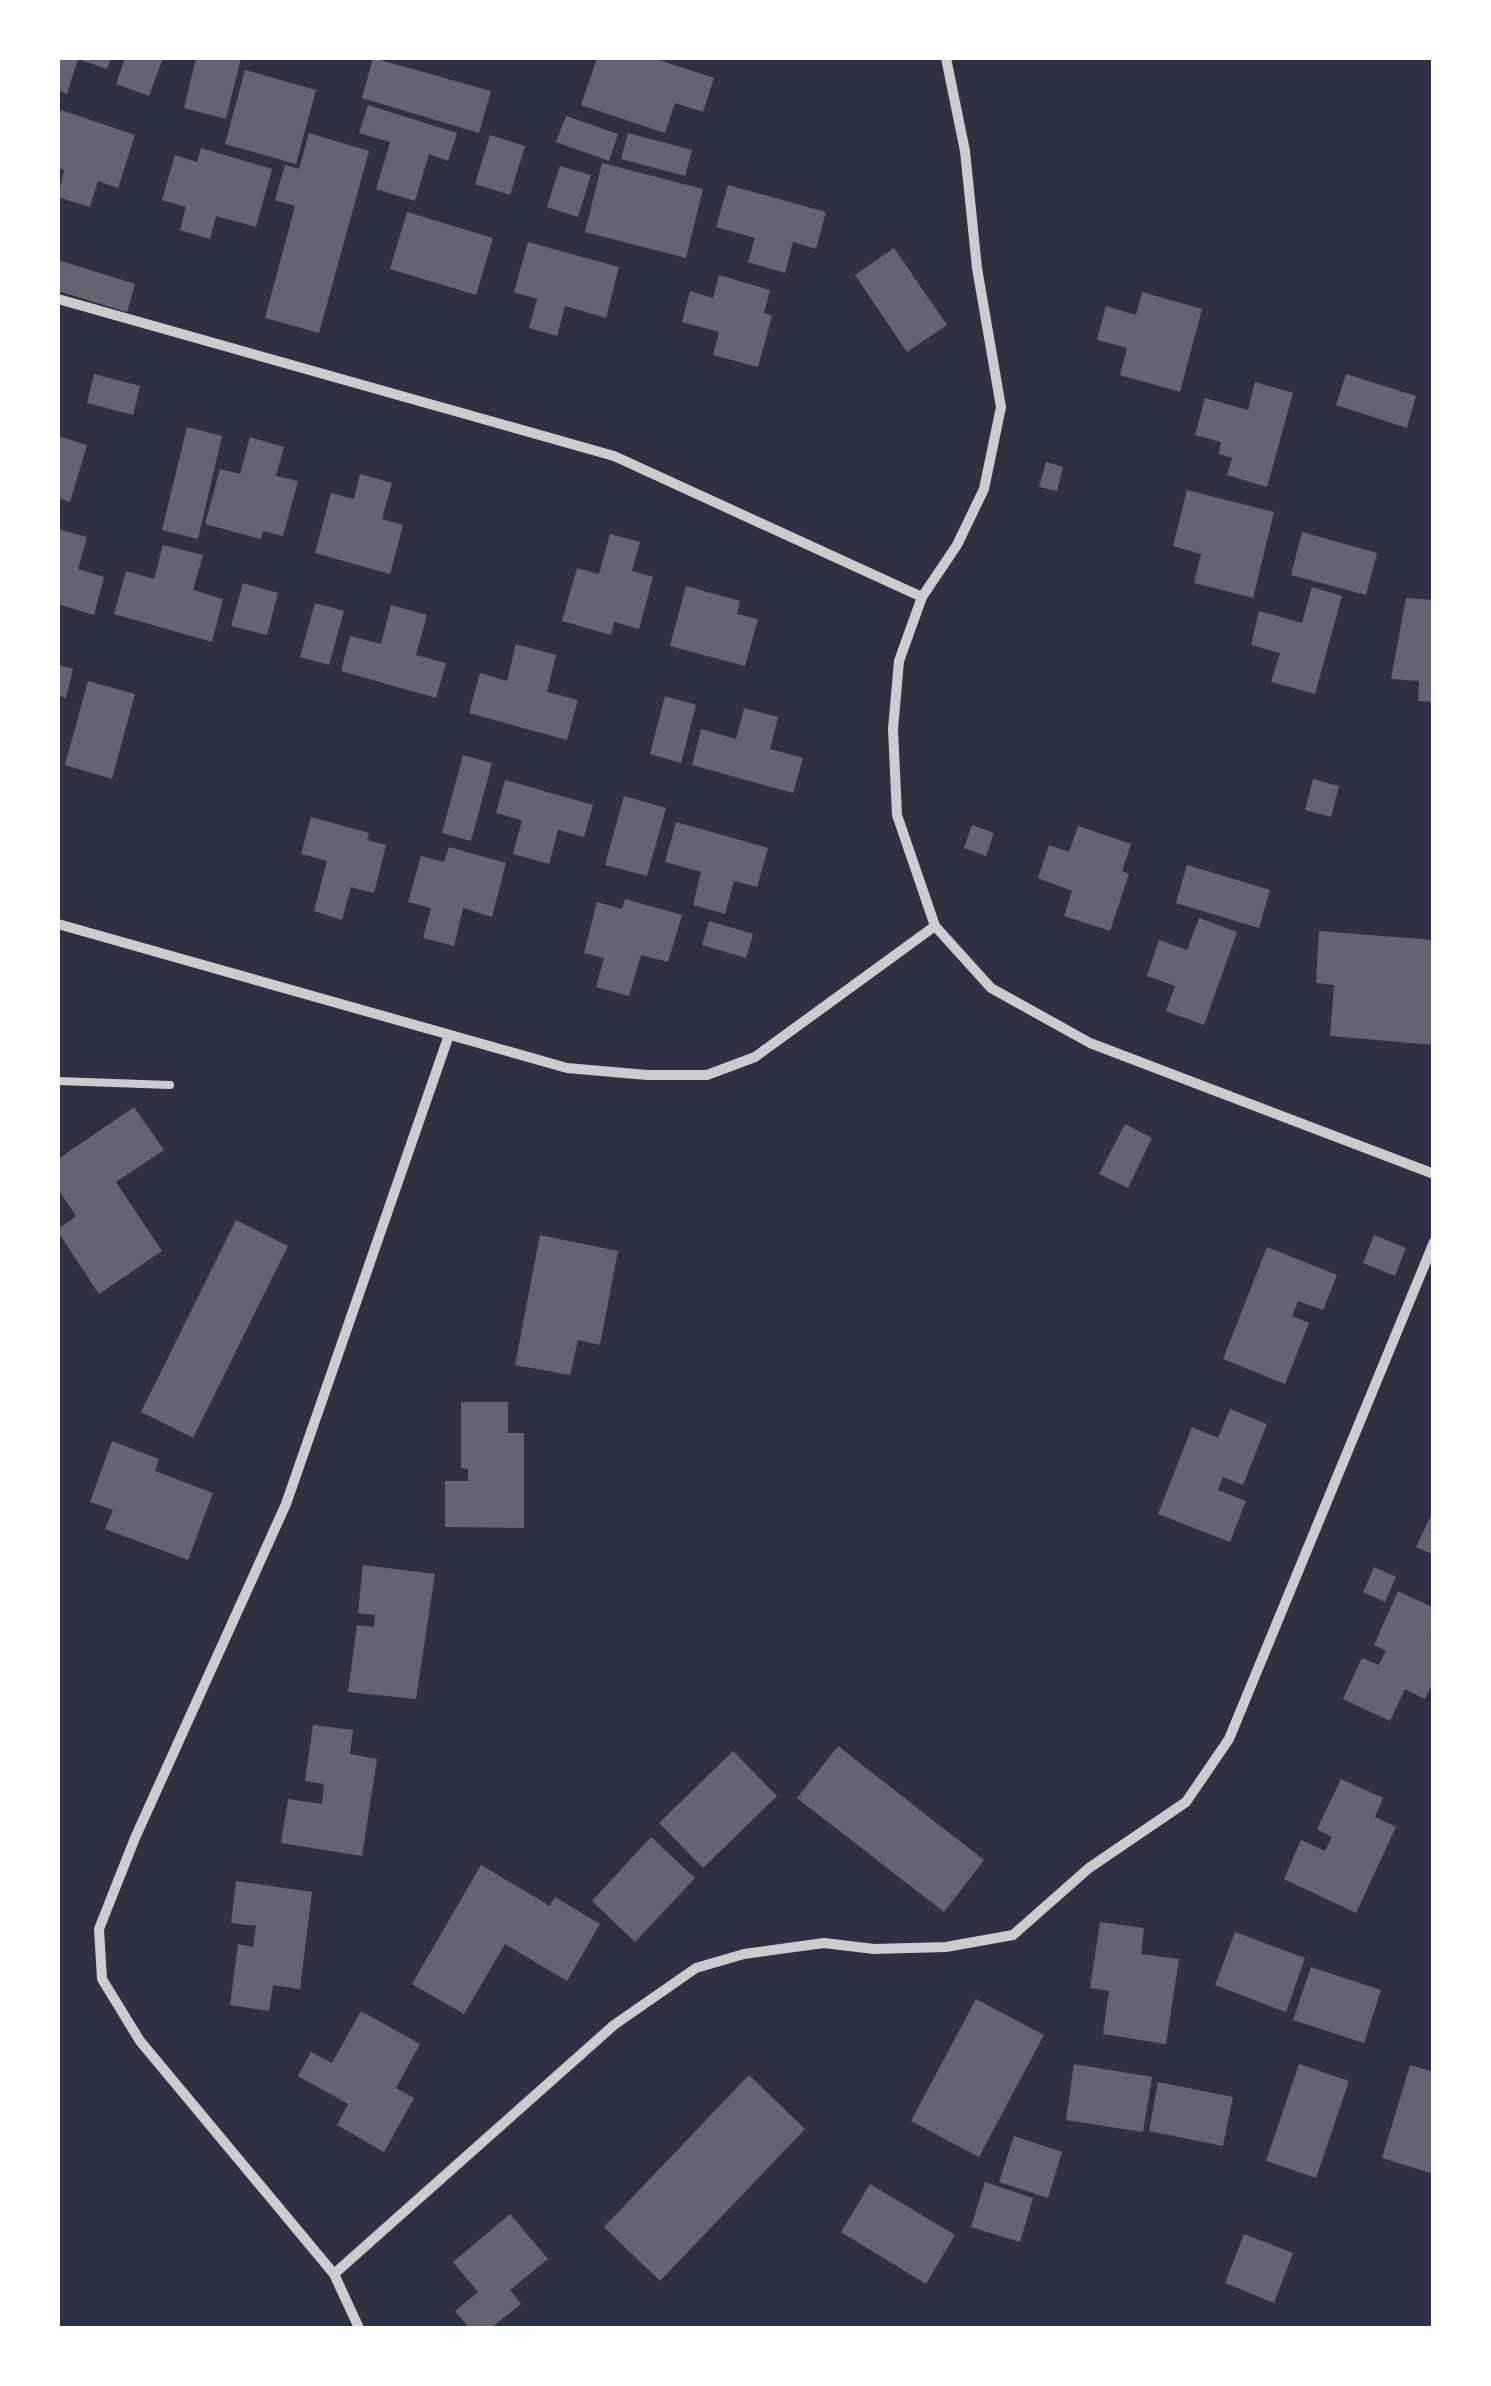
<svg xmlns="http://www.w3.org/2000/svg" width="1491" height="2386" font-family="'Varela Round',sans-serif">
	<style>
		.building { fill: #626471 }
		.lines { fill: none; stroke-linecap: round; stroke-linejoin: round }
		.service { stroke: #caccd0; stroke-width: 8 }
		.minor { stroke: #caccd0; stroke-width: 10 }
	</style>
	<rect width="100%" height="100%" fill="#2d3142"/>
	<g class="building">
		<polygon points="58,58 111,58 107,69 78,59 67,94 58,90"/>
		<polygon points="125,58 163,58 149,96 116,84"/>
		<polygon points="196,58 241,58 226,119 184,108"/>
		<polygon points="373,58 491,91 479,133 362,98"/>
		<polygon points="597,58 653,58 714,78 703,112 675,103 665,133 581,105"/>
		<polygon points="245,70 316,90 296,164 225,144"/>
		<polygon points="368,105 457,133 448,161 429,154 415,201 376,189 390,142 359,133"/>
		<polygon points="61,110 135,135 118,188 98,181 90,207 58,197 64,170 58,168 58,121"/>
		<polygon points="566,116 618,134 609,161 556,142"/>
		<polygon points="309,133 369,151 319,333 265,318 295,206 275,200 285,165 299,169"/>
		<polygon points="628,133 692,150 685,176 621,159"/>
		<polygon points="490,135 525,146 510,195 475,184"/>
		<polygon points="201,148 272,169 256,227 216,216 210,239 180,230 186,207 162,200 175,155 197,162"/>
		<polygon points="602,163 703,189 686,258 585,232"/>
		<polygon points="560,166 591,175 578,217 547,207"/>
		<polygon points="728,185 826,212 816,249 793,242 785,273 748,262 755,238 716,227"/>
		<polygon points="407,212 493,238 476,295 390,269"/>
		<polygon points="528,242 619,267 606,318 565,306 557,336 529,328 537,299 514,292"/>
		<polygon points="894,248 947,325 907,352 855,275"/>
		<polygon points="58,260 135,284 127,312 58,291"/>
		<polygon points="719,275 770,290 764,313 772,316 758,367 713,355 719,332 682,322 690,291 713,298"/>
		<polygon points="1142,292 1202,309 1180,392 1120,375 1127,348 1097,340 1106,306 1136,315"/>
		<polygon points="94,374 140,386 133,415 87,403"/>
		<polygon points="1346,374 1416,396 1407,428 1336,405"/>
		<polygon points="1255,382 1293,393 1267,487 1227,475 1232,458 1219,454 1221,442 1195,435 1205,398 1248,410"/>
		<polygon points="187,427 222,436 198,539 162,530"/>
		<polygon points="58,436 87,445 70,502 58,498"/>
		<polygon points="250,437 284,447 276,476 298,481 283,536 263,531 261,539 205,524 220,469 240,474"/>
		<polygon points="1046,462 1063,467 1057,491 1039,487"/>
		<polygon points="360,474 392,483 382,519 403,525 390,574 315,553 331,493 354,499"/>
		<polygon points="1187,490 1274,512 1253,598 1194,583 1201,554 1173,546"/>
		<polygon points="58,529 87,537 78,569 104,577 94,615 58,604"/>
		<polygon points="1302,532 1377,553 1366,595 1291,575"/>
		<polygon points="610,534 640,542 632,571 653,577 639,629 614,622 611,635 562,621 577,568 599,574"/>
		<polygon points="163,545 203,555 193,590 223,599 212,642 114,614 126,571 154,579"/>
		<polygon points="243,583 278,593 267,635 231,626"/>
		<polygon points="686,586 740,601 737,614 758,619 745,666 670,646"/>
		<polygon points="1312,587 1342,596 1315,694 1271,682 1280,653 1251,645 1259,611 1302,623"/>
		<polygon points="1406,598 1434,600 1434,702 1418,701 1419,681 1391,679"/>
		<polygon points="315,603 344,611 329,665 300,657"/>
		<polygon points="391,605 427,615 416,655 446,663 436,698 341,671 350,636 381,644"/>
		<polygon points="516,644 556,655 547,692 578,700 567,740 469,713 480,673 507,681"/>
		<polygon points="58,665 73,669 66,698 58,695"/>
		<polygon points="88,681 135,694 112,779 65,765"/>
		<polygon points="665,696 696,705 681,763 650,754"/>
		<polygon points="744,708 778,717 770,749 803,758 793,793 692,765 701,729 736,739"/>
		<polygon points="463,755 492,763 471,841 442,833"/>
		<polygon points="1313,779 1339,786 1331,817 1305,810"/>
		<polygon points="505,780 593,805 584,837 558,830 549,864 513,854 522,820 496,813"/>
		<polygon points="624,796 666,808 647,876 605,865"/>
		<polygon points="311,817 369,833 367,840 386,845 374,893 351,887 342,920 314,911 327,861 301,854"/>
		<polygon points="676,822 768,848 757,887 734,881 725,914 693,905 701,872 665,862"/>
		<polygon points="972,825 994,833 986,856 964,848"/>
		<polygon points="1078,826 1131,844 1122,871 1129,874 1110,931 1064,916 1072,891 1038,878 1049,845 1069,852"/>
		<polygon points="449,847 506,863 492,917 463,908 454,946 423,938 431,908 408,902 421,856 444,862"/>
		<polygon points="1187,865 1270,890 1259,928 1176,903"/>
		<polygon points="625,899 682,915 668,962 641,955 629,996 596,987 604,958 584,953 597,902 622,909"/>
		<polygon points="1199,918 1237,932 1204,1025 1166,1011 1175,986 1147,976 1159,940 1187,950"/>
		<polygon points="709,921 753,934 746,958 702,945"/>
		<polygon points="1319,931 1434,940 1434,1045 1330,1036 1334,985 1316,983"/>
		<polygon points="134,1107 164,1150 116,1182 162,1251 99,1294 58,1232 58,1229 76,1216 58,1189 58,1159"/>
		<polygon points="1125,1124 1152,1138 1128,1188 1099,1174"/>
		<polygon points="236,1220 288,1246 193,1438 141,1412"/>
		<polygon points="540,1235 618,1251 600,1345 578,1340 570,1375 515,1365"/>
		<polygon points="1374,1235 1406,1248 1395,1276 1363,1263"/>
		<polygon points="1267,1247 1337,1275 1323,1310 1298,1301 1292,1316 1309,1323 1285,1384 1223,1359"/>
		<polygon points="461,1402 508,1402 508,1433 524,1433 524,1528 445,1527 445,1481 468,1481 468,1469 461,1468"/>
		<polygon points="1230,1409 1267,1424 1243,1485 1223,1477 1218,1490 1246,1501 1230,1542 1158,1514 1192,1427 1218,1438"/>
		<polygon points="112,1441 159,1459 155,1471 213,1493 188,1560 105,1529 113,1510 90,1502"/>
		<polygon points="1434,1509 1434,1555 1416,1547"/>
		<polygon points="363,1565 435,1574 416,1699 348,1692 357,1625 374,1627 375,1615 358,1613"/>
		<polygon points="1374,1567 1396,1577 1385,1602 1363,1592"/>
		<polygon points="1398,1591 1434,1608 1434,1627 1430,1636 1434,1638 1434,1680 1425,1699 1405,1689 1390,1721 1343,1699 1362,1658 1379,1665 1386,1651 1374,1645"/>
		<polygon points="313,1725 353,1730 350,1754 377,1759 362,1856 281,1843 288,1799 322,1804 324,1784 305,1781"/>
		<polygon points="838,1746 984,1860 944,1912 797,1798"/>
		<polygon points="733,1751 777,1796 703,1868 659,1823"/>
		<polygon points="1341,1779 1383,1798 1375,1817 1396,1827 1356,1913 1284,1879 1301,1840 1325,1851 1332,1837 1317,1829"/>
		<polygon points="651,1837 695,1878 635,1942 592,1901"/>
		<polygon points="481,1865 550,1906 555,1897 600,1924 567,1981 505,1944 464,2014 412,1984"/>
		<polygon points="236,1881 312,1892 300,1989 273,1985 269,2011 230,2005 238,1944 253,1947 256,1926 231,1923"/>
		<polygon points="1100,1922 1144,1928 1141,1954 1179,1959 1166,2044 1103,2034 1109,1991 1090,1988"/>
		<polygon points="1235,1932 1305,1958 1286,2012 1215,1985"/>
		<polygon points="1311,1967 1381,1990 1364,2043 1293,2020"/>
		<polygon points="976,1999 1044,2035 979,2157 911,2121"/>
		<polygon points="361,2011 420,2044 396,2088 414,2098 384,2152 337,2125 348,2104 298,2076 311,2052 332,2063"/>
		<polygon points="1074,2064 1152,2077 1143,2132 1066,2120"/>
		<polygon points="1299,2064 1349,2081 1316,2178 1266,2161"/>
		<polygon points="1410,2065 1434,2072 1434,2174 1382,2158"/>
		<polygon points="749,2075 805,2129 660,2281 604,2227"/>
		<polygon points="1158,2082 1233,2097 1223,2146 1149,2131"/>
		<polygon points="1014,2136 1062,2152 1048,2198 999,2182"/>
		<polygon points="985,2182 1033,2198 1020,2242 971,2227"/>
		<polygon points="870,2184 955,2235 926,2284 841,2232"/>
		<polygon points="510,2214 548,2259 510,2290 521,2304 491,2328 469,2328 455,2311 478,2292 453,2262"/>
		<polygon points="1244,2234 1293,2253 1274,2303 1225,2283"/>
	</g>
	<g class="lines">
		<polyline class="service" points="58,1081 170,1085"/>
		<g class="minor">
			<polyline points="946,58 965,151 977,268 1001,407 984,489 957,545 922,597 899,661 893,729 897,815 935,926 991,988 1090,1043 1434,1174"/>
			<polyline points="58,299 614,456 922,597"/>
			<polyline points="58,924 567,1068 647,1075 707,1075 755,1057 935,926"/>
			<polyline points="334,2274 614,2025 696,1968 744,1954 824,1943 874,1949 946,1947 1013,1935 1089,1868 1186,1802 1229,1739 1434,1242"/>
			<polyline points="359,2328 334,2274 140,2041 102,1979 99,1929 135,1838 286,1504 449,1035"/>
		</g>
	</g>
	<rect width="1491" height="2386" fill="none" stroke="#ffffff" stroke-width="120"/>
</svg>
